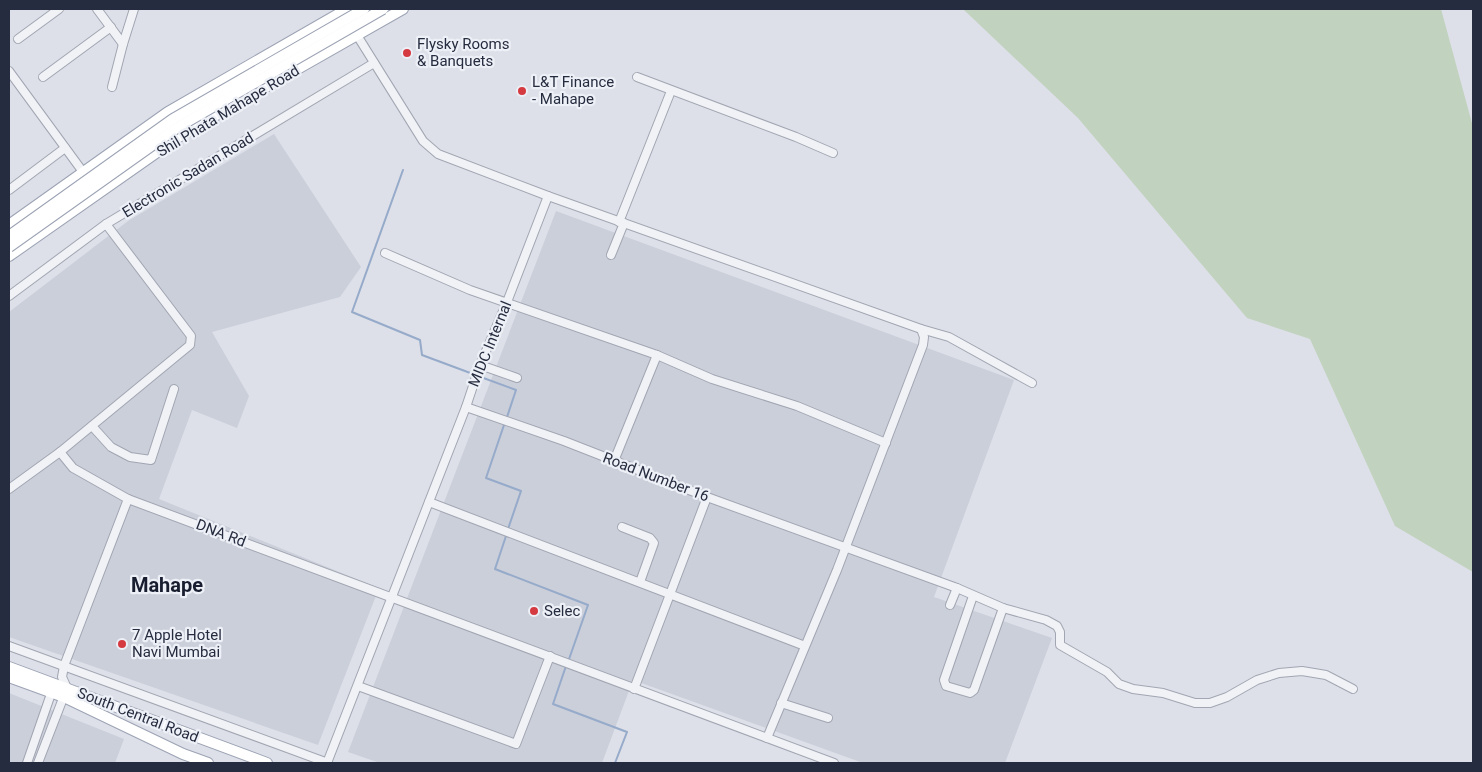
<svg xmlns="http://www.w3.org/2000/svg" width="1482" height="772" font-family="Roboto,sans-serif">
	<style>
		.built { fill: #cbcfda }
		.green { fill: #c1d2be }
		.lines { fill: none; stroke-linecap: round; stroke-linejoin: round }
		.stream { stroke: #96aaca; stroke-width: 2 }
		.minor-casing { stroke: #a2a6b2; stroke-width: 10 }
		.major-casing { stroke: #9ca3b4; stroke-width: 12 }
		.minor { stroke: #f0f2f6; stroke-width: 8 }
		.major { stroke: #fff; stroke-width: 10 }
		.major-bridge-casing { stroke: #9ca3b4; stroke-width: 12; stroke-linecap: butt }
		.major-bridge { stroke: #fff; stroke-width: 10 }
		.poi-dot { fill: #d53a41; stroke: #edf0f6; stroke-width: 2 }
		.labels { text-anchor: middle; dominant-baseline: central; stroke-width: 4.5; stroke-linejoin: round; paint-order: stroke }
		.poi-label { font-size: 15px; fill: #262c3f; stroke: #edf0f6; text-anchor: start }
		.street-label { font-size: 15px; fill: #262c3f; stroke: #edf0f6 }
		.district-label { font-size: 20px; font-weight: bold; fill: #181e30; stroke: #edf0f6 }
	</style>
	<rect width="100%" height="100%" fill="#dde0e8"/>
	<g class="built">
		<polygon points="274,134 361,267 340,297 212,332 249,396 237,428 192,410 159,499 379,588 318,745 9,637 9,312 128,221"/>
		<polygon points="556,211 1014,380 934,597 1052,638 1005,763 863,763 633,680 602,763 380,763 348,752"/>
		<polygon points="9,693 124,739 115,763 9,763"/>
	</g>
	<polygon class="green" points="963,9 1441,9 1473,127 1473,572 1395,526 1310,339 1247,318 1078,118"/>
	<g class="lines">
		<g class="stream">
			<polyline points="403,170 352,312 420,340 422,355 473,374"/>
			<polyline points="478,376 516,390 507,417"/>
			<polyline points="505,422 486,478 521,491 508,529"/>
			<polyline points="507,533 495,569 588,605 568,662"/>
			<polyline points="566,666 553,704 627,732 615,763"/>
		</g>
		<defs>
			<g id="minor">
				<polyline points="97,9 123,44"/>
				<polyline points="355,32 423,141 438,154 548,196 921,329 924,337 923,345 837,570 767,738"/>
				<polyline points="18,39 59,9"/>
				<polyline points="9,71 83,172"/>
				<polyline points="43,77 111,27"/>
				<polyline points="637,77 796,137 833,153"/>
				<polyline points="112,87 123,44 134,9"/>
				<polyline points="9,190 65,148"/>
				<polyline points="619,222 671,91"/>
				<polyline points="385,253 470,290 657,355 712,379 797,406 886,443"/>
				<polyline points="611,255 624,223"/>
				<polyline points="9,296 106,224 374,63"/>
				<polyline points="921,329 949,337 1032,383"/>
				<polyline points="480,365 517,378"/>
				<polyline points="466,407 564,441 707,497 957,588 1003,608 1046,620 1057,626 1060,632 1060,645 1107,672 1119,684 1133,689 1163,693 1195,703 1210,703 1227,697 1257,680 1279,673 1302,671 1326,675 1353,689"/>
				<polyline points="92,426 111,447 130,457 151,460 174,389"/>
				<polyline points="60,452 73,468 128,499 834,763"/>
				<polyline points="614,461 657,355"/>
				<polyline points="9,489 60,452 190,345 191,336 106,224"/>
				<polyline points="429,502 805,646"/>
				<polyline points="622,527 650,538 654,543 640,582"/>
				<polyline points="973,596 944,680 946,686 970,693 974,690 1003,608"/>
				<polyline points="950,605 957,588"/>
				<polyline points="9,646 328,763"/>
				<polyline points="358,686 516,744 550,656"/>
				<polyline points="634,689 707,497"/>
				<polyline points="781,703 828,718"/>
				<polyline points="27,763 53,688"/>
				<polyline points="38,763 67,688 62,677 64,666 128,499"/>
				<polyline points="327,763 466,407 480,365 507,302 548,196"/>
			</g>
			<g id="major">
				<polyline points="9,225 168,112 347,9"/>
				<polyline points="9,256 183,134 403,9"/>
				<polyline points="9,667 267,763"/>
				<polyline points="9,677 64,697 183,754 208,763"/>
			</g>
		</defs>
		<use href="#minor" class="minor-casing"/>
		<use href="#major" class="major-casing"/>
		<use href="#minor" class="minor"/>
		<use href="#major" class="major"/>
		<defs>
			<g id="major-bridge">
				<polyline points="9,236 173,119 364,9"/>
				<polyline points="9,247 178,127 383,9"/>
			</g>
		</defs>
		<use href="#major-bridge" class="major-bridge-casing"/>
		<use href="#major-bridge" class="major-bridge"/>
	</g>
	<g class="poi-dot">
		<circle cx="407" cy="53" r="5"/>
		<circle cx="522" cy="91" r="5"/>
		<circle cx="534" cy="611" r="5"/>
		<circle cx="122" cy="644" r="5"/>
	</g>
	<g class="labels">
		<g class="poi-label">
			<text x="417" y="44">Flysky Rooms<tspan x="417" dy="17">&amp; Banquets</tspan></text>
			<text x="532" y="82">L&amp;T Finance<tspan x="532" dy="17">- Mahape</tspan></text>
			<text x="544" y="611">Selec</text>
			<text x="132" y="635">7 Apple Hotel<tspan x="132" dy="17">Navi Mumbai</tspan></text>
		</g>
		<g class="street-label">
			<text transform="translate(228 111) rotate(-31)">Shil Phata Mahape Road</text>
			<text transform="translate(188 175) rotate(-31)">Electronic Sadan Road</text>
			<text transform="translate(490 344) rotate(-68)">MIDC Internal</text>
			<text transform="translate(656 477) rotate(21)">Road Number 16</text>
			<text transform="translate(221 533) rotate(21)">DNA Rd</text>
			<text transform="translate(138 715) rotate(21)">South Central Road</text>
		</g>
		<g class="district-label">
			<text x="167" y="585">Mahape</text>
		</g>
	</g>
	<rect width="1482" height="772" fill="none" stroke="#262c3f" stroke-width="20"/>
</svg>
